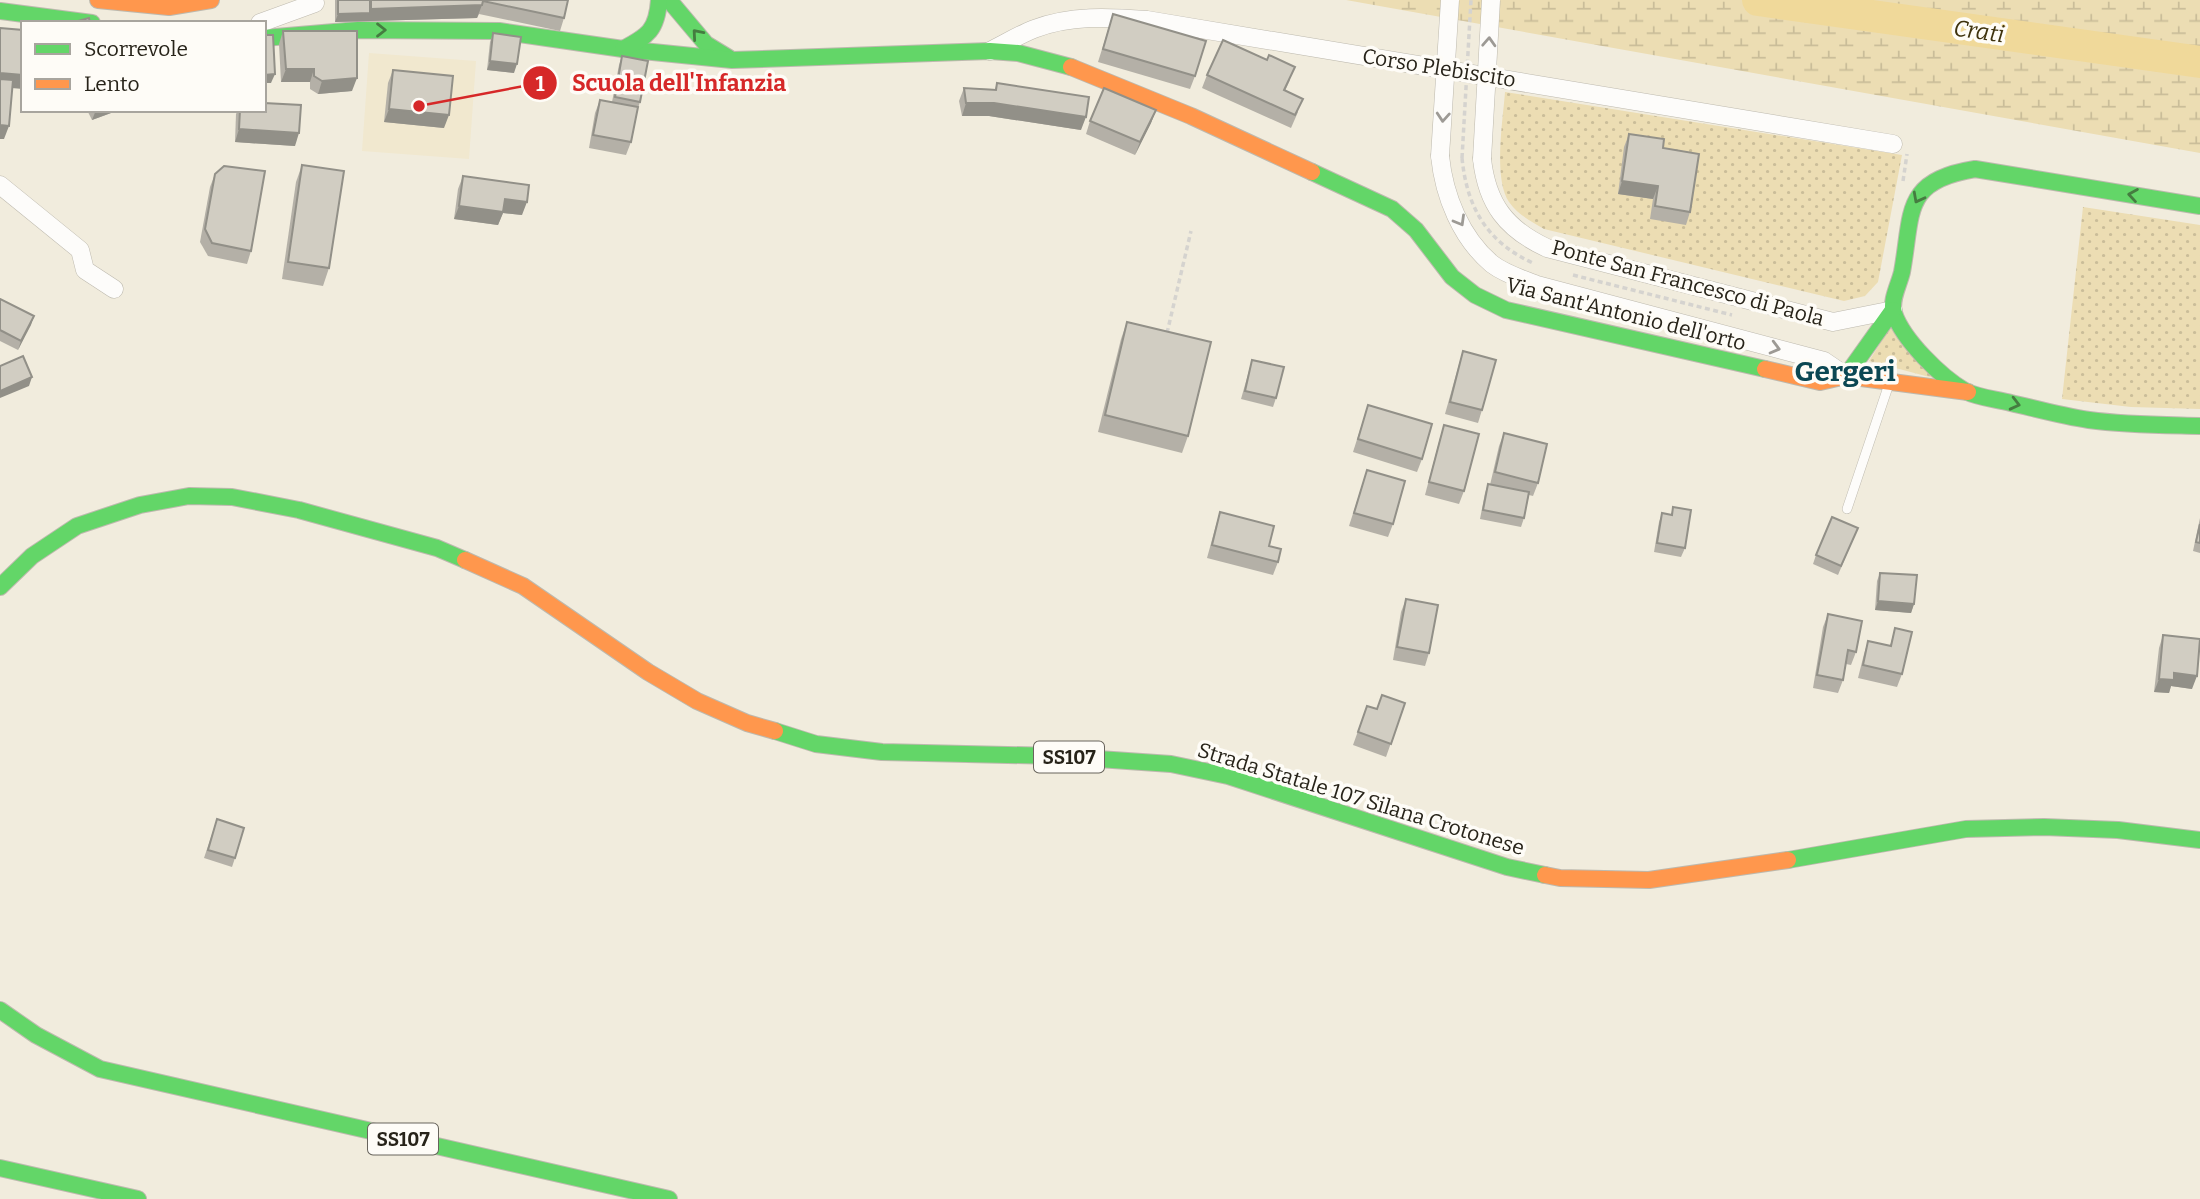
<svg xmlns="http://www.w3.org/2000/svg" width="2200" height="1199" font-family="Bitter,serif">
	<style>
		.built { fill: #f1e8cf }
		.green { fill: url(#green-dots) }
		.wetland { fill: url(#wetland-marsh) }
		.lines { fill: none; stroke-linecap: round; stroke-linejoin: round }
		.river { stroke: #f0d99a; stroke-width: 32 }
		.lane-casing { stroke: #bdb9ae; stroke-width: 10 }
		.street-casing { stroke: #bdb9ae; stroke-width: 19 }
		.fast-casing { stroke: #bdb9ae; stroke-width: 18 }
		.slow-casing { stroke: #bdb9ae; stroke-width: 18 }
		.path { stroke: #d5d3cf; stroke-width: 3.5; stroke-dasharray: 5 3.5; stroke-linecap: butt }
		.lane { stroke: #fdfcfa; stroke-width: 9 }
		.street { stroke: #fdfcfa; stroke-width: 18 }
		.fast { stroke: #63d668; stroke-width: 16 }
		.slow { stroke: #ff974d; stroke-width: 16 }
		.street-bridge-casing { stroke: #bdb9ae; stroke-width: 19; stroke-linecap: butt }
		.path-bridge { stroke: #d5d3cf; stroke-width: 3.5; stroke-dasharray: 5 3.5; stroke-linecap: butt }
		.street-bridge { stroke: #fdfcfa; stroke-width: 18 }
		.wall { fill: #b4b0a7 }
		.shaded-wall { fill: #929088 }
		.building { fill: #d1cdc2; stroke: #929088; stroke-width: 2 }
		.oneway { stroke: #457c40 }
		.oneway2 { stroke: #9d9a95 }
		.labels { text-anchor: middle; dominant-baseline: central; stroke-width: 7; stroke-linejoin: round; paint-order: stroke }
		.shield { fill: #fefcf7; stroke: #68645c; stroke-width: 2 }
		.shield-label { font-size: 19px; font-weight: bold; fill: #272319 }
		.street-label { font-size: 21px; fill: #272319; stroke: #fefcf7 }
		.water-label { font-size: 23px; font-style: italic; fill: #3f330e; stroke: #fefcf7 }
		.district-label { font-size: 28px; font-weight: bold; fill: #0b4753; stroke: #fefcf7 }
		.leader { fill: none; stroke: #d62828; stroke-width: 2.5 }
		.callout-dot { fill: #d62828; stroke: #fefcf7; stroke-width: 2.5 }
		.mark-label { font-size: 21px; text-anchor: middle; font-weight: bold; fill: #fff }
		.callout-label { font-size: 23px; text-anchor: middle; font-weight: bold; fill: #d62828; stroke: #fefcf7; stroke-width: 7; stroke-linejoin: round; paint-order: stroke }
	</style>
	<defs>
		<pattern id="green-dots" width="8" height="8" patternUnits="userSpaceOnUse" patternTransform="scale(1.75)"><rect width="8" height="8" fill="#ecddb3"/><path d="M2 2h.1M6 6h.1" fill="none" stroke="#cabd99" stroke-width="1.8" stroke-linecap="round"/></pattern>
		<pattern id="wetland-marsh" width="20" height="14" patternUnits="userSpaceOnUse" patternTransform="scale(1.75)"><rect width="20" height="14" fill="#ecddb3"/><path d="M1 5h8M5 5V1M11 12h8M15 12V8" fill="none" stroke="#cabd99"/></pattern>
	</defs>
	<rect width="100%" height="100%" fill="#f1ecdd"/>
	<polygon class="built" points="369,53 476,61 469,159 362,151"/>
	<g class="green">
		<path d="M1505,92l397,63 -24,127 -13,14 -21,5 -300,-72c-13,-8 -26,-14 -35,-27 -16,-24 -6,-82 -4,-110z"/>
		<polygon points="2083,207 2200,225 2200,409 2131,407 2062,399"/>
		<polygon points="1893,323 1937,379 1869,361"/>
	</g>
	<polygon class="wetland" points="1346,0 2200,0 2200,153"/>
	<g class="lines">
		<polyline class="river" points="1758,0 2200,62"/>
		<defs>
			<polyline id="lane" points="1847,509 1889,384"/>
			<g id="street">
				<polyline points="260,23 315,3"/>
				<path d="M990,51c14,-7 29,-16 44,-22 36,-14 75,-12 113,-9l746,124"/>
				<path d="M1440,156c4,40 21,82 52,108 13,10 30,15 45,21l287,76 22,15"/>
				<path d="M1482,159c5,45 24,70 65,89l286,74 60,-12"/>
				<polyline points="0,185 80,250 85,270 114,289"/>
			</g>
			<g id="fast">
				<polyline points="669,0 706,44 729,58"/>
				<polyline points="0,11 92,23"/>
				<polyline points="264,38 358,30 499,31 623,49 732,60 990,51 1018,53 1071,67"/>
				<path d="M623,49c25,-13 34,-19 36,-49"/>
				<polyline points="1312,172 1392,209 1416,230 1452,277 1475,295 1506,310 1765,369"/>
				<path d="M2200,206l-225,-37c-73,12 -62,43 -73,103 -3,13 -12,28 -8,41 9,27 47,64 71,78 14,7 31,8 46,12 26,6 51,13 78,17 37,5 74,5 111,6"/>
				<polyline points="1846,376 1893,310"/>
				<polyline points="0,587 32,556 77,526 140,505 189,496 232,497 299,510 437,548 465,560"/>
				<polyline points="775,731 816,744 882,752 1055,756 1171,764 1228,776 1507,867 1545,875"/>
				<polyline points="1788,860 1966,829 2044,827 2118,830 2200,840"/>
				<polyline points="0,1010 36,1035 100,1069 669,1199"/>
				<polyline points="0,1168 138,1199"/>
			</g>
			<g id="slow">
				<polyline points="98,0 169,7 211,0"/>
				<polyline points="1071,67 1191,116 1312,172"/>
				<polyline points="1765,369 1820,382 1846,376 1968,392"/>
				<polyline points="465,560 523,586 648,672 697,701 747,723 775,731"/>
				<polyline points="1545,875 1560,878 1649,880 1788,860"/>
			</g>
		</defs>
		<use href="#lane" class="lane-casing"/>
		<use href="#street" class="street-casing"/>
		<use href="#fast" class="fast-casing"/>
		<use href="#slow" class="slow-casing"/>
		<g class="path">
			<path d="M1462,158c5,51 26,85 73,106"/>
			<polyline points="1903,181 1907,154"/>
			<polyline points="1573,275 1732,315"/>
			<polyline points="1167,333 1191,231"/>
		</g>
		<use href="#lane" class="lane"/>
		<use href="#street" class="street"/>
		<use href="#fast" class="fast"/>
		<use href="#slow" class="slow"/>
		<defs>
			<g id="street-bridge">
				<polyline points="1440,156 1450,0"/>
				<polyline points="1482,159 1491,0"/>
			</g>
		</defs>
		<use href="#street-bridge" class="street-bridge-casing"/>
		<polyline class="path-bridge" points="1462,158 1471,0"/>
		<use href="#street-bridge" class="street-bridge"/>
	</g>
	<g class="wall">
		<polygon points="335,0 568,0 564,18 560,31 479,14 477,18 335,22"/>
		<polygon points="1113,14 1195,76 1190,89 1098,62"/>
		<polygon points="283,31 352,91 318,94 310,89 310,82 281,82 279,44"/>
		<polygon points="493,33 514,73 487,70 490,42"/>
		<polygon points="622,56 640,102 637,111 631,142 626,155 589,148 595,113 600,100 612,102 619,65"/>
		<polygon points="393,70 444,128 384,122 388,83"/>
		<polygon points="1207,75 1290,80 1285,91 1298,112 1291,128 1202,88"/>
		<polygon points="997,83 1081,130 989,116 962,116 959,101 964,88 995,89"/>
		<polygon points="87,110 112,110 111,113 92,120"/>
		<polygon points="238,110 264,110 295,146 235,142 236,114"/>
		<polygon points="1156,110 1151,123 1135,155 1086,134 1090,121"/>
		<polygon points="1629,134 1663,148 1690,212 1686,225 1650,219 1653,199 1618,194 1624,147"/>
		<polygon points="302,165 329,268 323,286 282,279 296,182"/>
		<polygon points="215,174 251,251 247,264 208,256 200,242 210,187"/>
		<polygon points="463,176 522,215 503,213 498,225 454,219 458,189"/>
		<polygon points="0,299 34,316 18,350 0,341"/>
		<polygon points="1127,322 1188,436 1182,453 1098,432 1121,339"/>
		<polygon points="1463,351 1482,410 1478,423 1445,414 1459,364"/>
		<polygon points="1252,360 1276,398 1273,407 1241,399"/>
		<polygon points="1368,405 1422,459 1417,472 1353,452"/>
		<polygon points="1444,425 1464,491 1459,504 1425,495 1440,438"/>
		<polygon points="1504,433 1538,483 1533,496 1529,495 1524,518 1521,527 1480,519 1485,493 1488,484 1490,485 1499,446"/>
		<polygon points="1367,470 1393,524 1388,537 1349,526"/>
		<polygon points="1673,507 1685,548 1681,557 1654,552 1659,522 1662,513 1671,515"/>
		<polygon points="1220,512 1269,546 1278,562 1273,575 1207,558 1216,525"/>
		<polygon points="2200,518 2200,553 2193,551"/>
		<polygon points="1858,528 1838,575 1813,564 1816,555"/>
		<polygon points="1880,573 1914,604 1911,613 1875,610 1877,581"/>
		<polygon points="1406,599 1429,653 1425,666 1393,660 1401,612"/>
		<polygon points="1828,614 1856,652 1851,665 1846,664 1843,680 1838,693 1813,688 1823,627"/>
		<polygon points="1895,628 1902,674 1897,687 1858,678 1864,654 1868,641 1890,646"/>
		<polygon points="2163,635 2192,689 2171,686 2169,693 2154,692 2159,648"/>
		<polygon points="1405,703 1386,757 1353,745 1367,706 1376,709"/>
		<polygon points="217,819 235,858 232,867 204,858"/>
	</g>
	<g class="shaded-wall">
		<polygon points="482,5 477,18 335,22 338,14 370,13 371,9"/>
		<polygon points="490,61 517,64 514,73 487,70"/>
		<polygon points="286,69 314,69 310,82 281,82"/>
		<polygon points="0,73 23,75 23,89 0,87"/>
		<polygon points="275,74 271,83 264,83 264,75"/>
		<polygon points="357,78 352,91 318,94 322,81"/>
		<polygon points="966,103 994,103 1086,117 1081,130 989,116 962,116"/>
		<polygon points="389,109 449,115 444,128 384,122"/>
		<polygon points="96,110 112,110 111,113 92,120"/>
		<polygon points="1156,110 1151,123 1135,155 1140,142"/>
		<polygon points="0,125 9,126 4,139 0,139"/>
		<polygon points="239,129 299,133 295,146 235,142"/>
		<polygon points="1622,181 1658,186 1653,199 1618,194"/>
		<polygon points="505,199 527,202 522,215 503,213 498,225 454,219 459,206"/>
		<polygon points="34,316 31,325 18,350 21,341"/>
		<polygon points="32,377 29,386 0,398 0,391"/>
		<polygon points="1878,601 1914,604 1911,613 1875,610"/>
		<polygon points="2174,673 2197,676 2192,689 2171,686 2169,693 2154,692 2159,679"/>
	</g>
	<g class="building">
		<polygon points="338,0 370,0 370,13 338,14"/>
		<polygon points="371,0 568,0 564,18 483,1 482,5 371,9"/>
		<polygon points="1113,14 1206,41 1195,76 1103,49"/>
		<polygon points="89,18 90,23 71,23"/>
		<polygon points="0,28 23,30 23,75 0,73"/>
		<polygon points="283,31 357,31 357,78 322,81 314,76 314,69 286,69"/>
		<polygon points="493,33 521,37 517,64 490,61"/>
		<polygon points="264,35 273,35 275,74 264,75"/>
		<polygon points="1223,40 1267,60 1269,55 1295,67 1284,90 1303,99 1295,115 1207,75"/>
		<polygon points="622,56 648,61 640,102 615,97"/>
		<polygon points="393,70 453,76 449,115 389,109"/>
		<polygon points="0,79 13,80 9,126 0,125"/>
		<polygon points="997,83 1089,97 1086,117 994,103 966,103 964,88 996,90"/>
		<polygon points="1104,88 1156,110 1140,142 1090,121"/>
		<polygon points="600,100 638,107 631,142 593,135"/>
		<polygon points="264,103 301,105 299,133 239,129 240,110 264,110"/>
		<polygon points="1629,134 1664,139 1663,148 1699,154 1690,212 1655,206 1658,186 1622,181"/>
		<polygon points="302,165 344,171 329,268 288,262"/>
		<polygon points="224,166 265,171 251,251 212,243 205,229 215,174"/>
		<polygon points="463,176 529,185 527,202 505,199 503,212 459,206"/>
		<polygon points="0,299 34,316 21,341 0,330"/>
		<polygon points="1127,322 1211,342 1188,436 1105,415"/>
		<polygon points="1463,351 1496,360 1482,410 1450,402"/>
		<polygon points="23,356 32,377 0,391 0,366"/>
		<polygon points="1252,360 1284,367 1276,398 1245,391"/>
		<polygon points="1368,405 1432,424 1422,459 1358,439"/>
		<polygon points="1444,425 1479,434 1464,491 1429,482"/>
		<polygon points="1504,433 1547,444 1538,483 1495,472"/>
		<polygon points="1367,470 1405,481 1393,524 1354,513"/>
		<polygon points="1488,484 1529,492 1524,518 1483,510"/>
		<polygon points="1673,507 1691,510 1685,548 1657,543 1662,513 1672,515"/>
		<polygon points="1220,512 1274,526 1269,546 1281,549 1278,562 1212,545"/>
		<polygon points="1832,517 1858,528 1841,566 1816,555"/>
		<polygon points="2200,524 2200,543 2196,542"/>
		<polygon points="1880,573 1917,575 1914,604 1878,601"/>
		<polygon points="1406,599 1438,605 1429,653 1397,647"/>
		<polygon points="1828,614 1862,621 1856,652 1848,650 1843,680 1817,675"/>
		<polygon points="1895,628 1912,632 1902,674 1863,665 1868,641 1891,646"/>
		<polygon points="2163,635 2200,639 2197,676 2174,673 2174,680 2159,679"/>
		<polygon points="1382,695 1405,703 1391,744 1358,732 1367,706 1377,709"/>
		<polygon points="217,819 244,828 235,858 208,850"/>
	</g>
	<defs><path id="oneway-chevron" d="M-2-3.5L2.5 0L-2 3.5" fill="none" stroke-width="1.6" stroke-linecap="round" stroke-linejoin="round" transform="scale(1.75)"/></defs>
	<g class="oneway">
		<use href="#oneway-chevron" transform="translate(381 30)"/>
		<use href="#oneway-chevron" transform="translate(697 34) rotate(-131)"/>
		<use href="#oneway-chevron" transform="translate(2133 195) rotate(-171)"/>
		<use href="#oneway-chevron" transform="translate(1918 198) rotate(118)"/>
		<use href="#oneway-chevron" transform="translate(2015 404) rotate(14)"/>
	</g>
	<g class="oneway2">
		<use href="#oneway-chevron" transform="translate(1489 42) rotate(-87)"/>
		<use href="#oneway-chevron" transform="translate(1443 117) rotate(94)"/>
		<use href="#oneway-chevron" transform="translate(1460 221) rotate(60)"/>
		<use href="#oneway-chevron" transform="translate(1775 348) rotate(15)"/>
	</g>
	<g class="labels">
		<g class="shield">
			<rect x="1034" y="741.5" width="70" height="31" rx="5"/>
			<rect x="368" y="1123.5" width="70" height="31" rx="5"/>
		</g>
		<g class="shield-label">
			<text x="1069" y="757">SS107</text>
			<text x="403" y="1139">SS107</text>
		</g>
		<g class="street-label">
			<text transform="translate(1439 68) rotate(9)">Corso Plebiscito</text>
			<text transform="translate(1688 283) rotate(15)">Ponte San Francesco di Paola</text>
			<text transform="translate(1626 314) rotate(14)">Via Sant'Antonio dell'orto</text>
			<text transform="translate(1361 799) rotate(17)">Strada Statale 107 Silana Crotonese</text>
		</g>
		<g class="water-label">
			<text transform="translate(1979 31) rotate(8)">Crati</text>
		</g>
		<g class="district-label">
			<text x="1845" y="371">Gergeri</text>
		</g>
	</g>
	<path class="leader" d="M419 106L540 83"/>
	<g class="callout-dot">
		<circle cx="419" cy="106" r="7"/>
		<circle cx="540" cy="83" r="18"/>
	</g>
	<g class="mark-label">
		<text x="540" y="91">1</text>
	</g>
	<g class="callout-label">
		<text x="679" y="91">Scuola dell'Infanzia</text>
	</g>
	<rect x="21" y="21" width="245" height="91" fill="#fefcf7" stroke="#a8a59e" stroke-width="2"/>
	<rect x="35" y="44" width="35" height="10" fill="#63d668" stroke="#a8a59e" stroke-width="2"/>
	<text x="84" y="56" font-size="21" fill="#272319">Scorrevole</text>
	<rect x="35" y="79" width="35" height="10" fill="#ff974d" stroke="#a8a59e" stroke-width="2"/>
	<text x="84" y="91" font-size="21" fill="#272319">Lento</text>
</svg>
